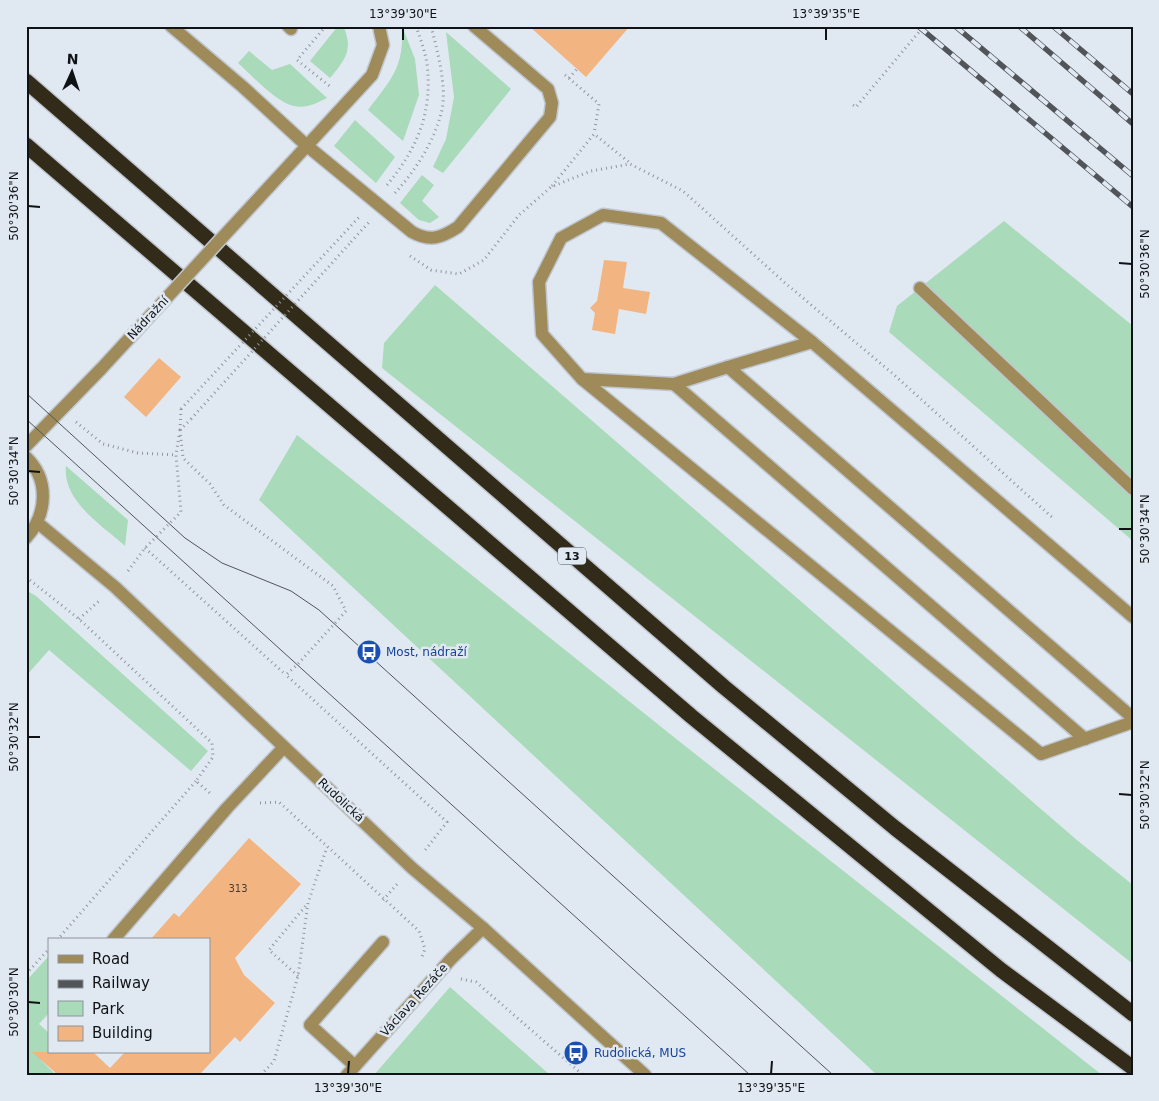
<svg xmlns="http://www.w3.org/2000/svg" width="1159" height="1101" font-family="'DejaVu Sans',sans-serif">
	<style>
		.green { fill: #a9dab9 }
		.building { fill: #f2b581 }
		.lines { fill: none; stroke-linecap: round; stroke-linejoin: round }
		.minor-casing { stroke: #bfc6cf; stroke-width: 15 }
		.highway-casing { stroke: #bfc6cf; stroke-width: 18 }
		.path { stroke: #90969d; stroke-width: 3; stroke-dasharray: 1 4; stroke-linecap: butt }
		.minor { stroke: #9e8b59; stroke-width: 12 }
		.highway { stroke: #322b19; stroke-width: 15 }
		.tram { stroke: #51555a; stroke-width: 1 }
		.rail-casing { stroke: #51555a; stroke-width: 5.5 }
		.rail { stroke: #e0e8f2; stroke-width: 4; stroke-dasharray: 11; stroke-linecap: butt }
		.minor-bridge-casing { stroke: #bfc6cf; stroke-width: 15; stroke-linecap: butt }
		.path-bridge { stroke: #90969d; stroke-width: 3; stroke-dasharray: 1 4; stroke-linecap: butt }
		.minor-bridge { stroke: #9e8b59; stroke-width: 12 }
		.ticks { fill: none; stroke: #101316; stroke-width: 2 }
		.labels { text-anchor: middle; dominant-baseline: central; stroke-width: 5; stroke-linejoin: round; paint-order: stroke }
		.number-label { font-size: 10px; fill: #483c31 }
		.shield { fill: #e0e8f2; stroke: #4e5358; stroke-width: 1 }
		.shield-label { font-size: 11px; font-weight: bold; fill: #101316 }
		.street-label { font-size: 12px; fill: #101316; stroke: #e0e8f2 }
		.transit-label { font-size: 12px; fill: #164399; stroke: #e0e8f2; text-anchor: start }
		.neatline { fill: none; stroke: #101316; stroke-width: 2 }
		.ticks-label { font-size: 12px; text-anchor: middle; fill: #101316 }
	</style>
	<rect width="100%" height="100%" fill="#e0e8f2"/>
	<g class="green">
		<path d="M338,26h5c11,23 2,34 -13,52l-20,-17z"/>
		<path d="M402,26l13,33 4,36 -16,46 -35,-31c24,-32 36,-42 34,-84z"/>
		<polygon points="446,32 511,89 443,173 433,167 446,139 454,97"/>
		<path d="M249,51l23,19 18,-6 37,34c-10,5 -21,11 -33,8 -17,-3 -43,-31 -56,-43z"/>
		<polygon points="355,120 395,157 376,183 334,146"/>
		<polygon points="422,175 434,185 422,201 439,217 430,223 419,220 400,203"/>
		<polygon points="1004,221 1133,326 1133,541 889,332 897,306"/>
		<polygon points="435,285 1078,841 1133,885 1133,964 382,368 384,343"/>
		<polygon points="297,435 675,738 1102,1075 877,1075 259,500"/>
		<path d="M66,466l62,54 -3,26c-22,-20 -63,-45 -59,-80z"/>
		<polygon points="26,590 36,596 208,751 191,771 49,650 26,676"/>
		<polygon points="48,957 49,1013 39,1024 49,1033 49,1052 42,1061 56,1075 26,1075 26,981"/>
		<polygon points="450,987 550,1075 374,1075"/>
	</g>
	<g class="building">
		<polygon points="529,26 630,26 586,77"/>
		<polygon points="604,260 627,262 623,288 650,292 646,314 619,309 615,334 592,330 595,313 590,308 597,301"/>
		<polygon points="159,358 181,377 146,417 124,397"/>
		<polygon points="249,838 301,884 235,958 244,975 275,1003 240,1042 235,1037 199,1075 58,1075 32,1052 93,1052 110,1068 125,1052 209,1052 209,940 150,940 174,913 179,917"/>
	</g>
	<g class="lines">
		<defs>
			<g id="minor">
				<path d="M171,26l72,61 63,58 106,87c18,10 29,6 46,-5l92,-110 2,-14 -4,-14 -74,-63"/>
				<polyline points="288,26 291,29"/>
				<polyline points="268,188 372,75 383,45 379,26"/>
				<polyline points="920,288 1133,489"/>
				<polyline points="728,367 812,342"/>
				<polyline points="582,379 674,384 1085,739"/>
				<polyline points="674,384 728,367 1133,718"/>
				<polyline points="26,446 101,369"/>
				<path d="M26,457c24,23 21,58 0,81"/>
				<polyline points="38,523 115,587 412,868 483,928 645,1075"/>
				<polyline points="1133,617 812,342 661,223 603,215 561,238 539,282 542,334 582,379 1041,754 1133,722"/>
				<polyline points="113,940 227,808 284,747"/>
				<polyline points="355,1066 310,1025 383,942"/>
				<polyline points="347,1075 451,959 483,928"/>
			</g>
			<g id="highway">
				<polyline points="26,81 724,687 895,828 1133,1014"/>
				<polyline points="26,145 691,716 1001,970 1133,1068"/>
			</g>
		</defs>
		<use href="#minor" class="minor-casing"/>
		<use href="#highway" class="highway-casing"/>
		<g class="path">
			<polyline points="326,26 297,60 332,88"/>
			<polyline points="565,75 599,104 594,134"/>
			<polyline points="569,78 577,69"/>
			<polyline points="853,105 856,107 924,26"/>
			<path d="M387,185c30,-36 46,-73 40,-121 -2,-13 -7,-26 -11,-38"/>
			<polyline points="552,186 594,134 630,163"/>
			<path d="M395,193c21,-23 40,-53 47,-83 5,-25 -5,-60 -11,-84"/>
			<polyline points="351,242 369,222"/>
			<polyline points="410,256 431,270 459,274 484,260 519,215 551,187 591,171 630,164 683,191 784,282 892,373 1054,519"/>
			<polyline points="76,422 103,444 138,453 176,455"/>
			<polyline points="180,430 183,458 210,484 224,505 333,586 346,611 298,664 286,675 447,822 423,853"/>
			<polyline points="180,430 181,409"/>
			<polyline points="180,430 191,419"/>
			<polyline points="145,548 286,675"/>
			<polyline points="128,571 145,548 181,512 176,455 179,436"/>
			<polyline points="26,577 79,619 212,743 213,757 196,781 211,794"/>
			<polyline points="79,619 99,601"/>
			<polyline points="260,803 279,802 419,931 425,949 421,959"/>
			<polyline points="383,900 399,882"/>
			<polyline points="57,940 196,781"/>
			<polyline points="26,974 49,949"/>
			<polyline points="298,976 269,950 308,903"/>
			<polyline points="461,979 476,982 583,1075"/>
			<polyline points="261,1075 274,1061 298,976 308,903 327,847"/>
		</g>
		<use href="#minor" class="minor"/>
		<use href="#highway" class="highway"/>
		<g class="tram">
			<polyline points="26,393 185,538 222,563 291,591 319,610 833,1075"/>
			<polyline points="26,419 750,1075"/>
		</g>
		<defs>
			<g id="rail">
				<polyline points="918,26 1133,207"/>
				<polyline points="955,26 1133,176"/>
				<polyline points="1019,26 1133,124"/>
				<polyline points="1053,26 1133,94"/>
			</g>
		</defs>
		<use href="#rail" class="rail-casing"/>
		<use href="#rail" class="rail"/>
		<defs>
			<polyline id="minor-bridge" points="101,369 268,188"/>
		</defs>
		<use href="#minor-bridge" class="minor-bridge-casing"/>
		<g class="path-bridge">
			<polyline points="181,409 361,215"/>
			<polyline points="191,419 351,242"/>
		</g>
		<use href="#minor-bridge" class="minor-bridge"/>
	</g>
	<path class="ticks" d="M403,40v-12M826,40v-12M28,206l12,1M1119,263l13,1M28,471l12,1M1119,529h13M28,737h12M1119,794l13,1M28,1002l12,1M348,1074l1,-13M771,1074l1,-13"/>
	<defs>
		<symbol id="bus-disc" viewBox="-11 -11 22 22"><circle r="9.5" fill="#1a4fb4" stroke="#e0e8f2"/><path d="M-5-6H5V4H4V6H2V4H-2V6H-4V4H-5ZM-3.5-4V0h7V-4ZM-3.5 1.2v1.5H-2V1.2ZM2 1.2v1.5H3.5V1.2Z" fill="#fff"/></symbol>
	</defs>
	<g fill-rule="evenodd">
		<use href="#bus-disc" x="355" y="638" width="28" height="28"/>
		<use href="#bus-disc" x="562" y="1039" width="28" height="28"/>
	</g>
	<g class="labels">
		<g class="number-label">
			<text x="238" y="888">313</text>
		</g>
		<rect class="shield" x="558" y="547.5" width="28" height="17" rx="4"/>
		<g class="shield-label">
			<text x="572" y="556">13</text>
		</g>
		<g class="street-label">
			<text transform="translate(148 318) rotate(-47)">Nádražní</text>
			<text transform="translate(341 800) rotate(43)">Rudolická</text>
			<text transform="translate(414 1000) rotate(-48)">Václava Řezáče</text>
		</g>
		<g class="transit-label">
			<text x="386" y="652">Most, nádraží</text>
			<text x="594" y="1053">Rudolická, MUS</text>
		</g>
	</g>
	<rect width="1159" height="1101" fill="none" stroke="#e0e8f2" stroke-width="55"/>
	<rect x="48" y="938" width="162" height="115" fill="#e0e8f2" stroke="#8d939a"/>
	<rect x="58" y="955" width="25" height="8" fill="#9e8b59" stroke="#8d939a"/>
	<text x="92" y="964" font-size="15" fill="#101316">Road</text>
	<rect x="58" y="980" width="25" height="8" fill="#51555a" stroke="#8d939a"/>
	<text x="92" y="988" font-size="15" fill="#101316">Railway</text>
	<rect x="58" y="1001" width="25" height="15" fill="#a9dab9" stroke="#8d939a"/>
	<text x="92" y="1014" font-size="15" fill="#101316">Park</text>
	<rect x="58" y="1026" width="25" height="15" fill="#f2b581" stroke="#8d939a"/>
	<text x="92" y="1038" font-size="15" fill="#101316">Building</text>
	<g transform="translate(72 72) rotate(3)" stroke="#e0e8f2" stroke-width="4" paint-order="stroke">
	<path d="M0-4L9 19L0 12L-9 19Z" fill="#101316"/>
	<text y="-8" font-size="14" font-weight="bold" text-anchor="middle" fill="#101316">N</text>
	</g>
	<rect x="28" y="28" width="1104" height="1046" class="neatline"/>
	<g class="ticks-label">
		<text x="403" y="18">13°39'30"E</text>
		<text x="826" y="18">13°39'35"E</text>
		<text transform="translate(14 206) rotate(-90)" y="4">50°30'36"N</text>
		<text transform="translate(1145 264) rotate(-90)" y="4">50°30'36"N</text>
		<text transform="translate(14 471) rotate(-90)" y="4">50°30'34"N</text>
		<text transform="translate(1145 529) rotate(-90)" y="4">50°30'34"N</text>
		<text transform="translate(14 737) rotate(-90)" y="4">50°30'32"N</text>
		<text transform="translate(1145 795) rotate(-90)" y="4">50°30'32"N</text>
		<text transform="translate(14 1002) rotate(-90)" y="4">50°30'30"N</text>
		<text x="348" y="1092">13°39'30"E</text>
		<text x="771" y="1092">13°39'35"E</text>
	</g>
</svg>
